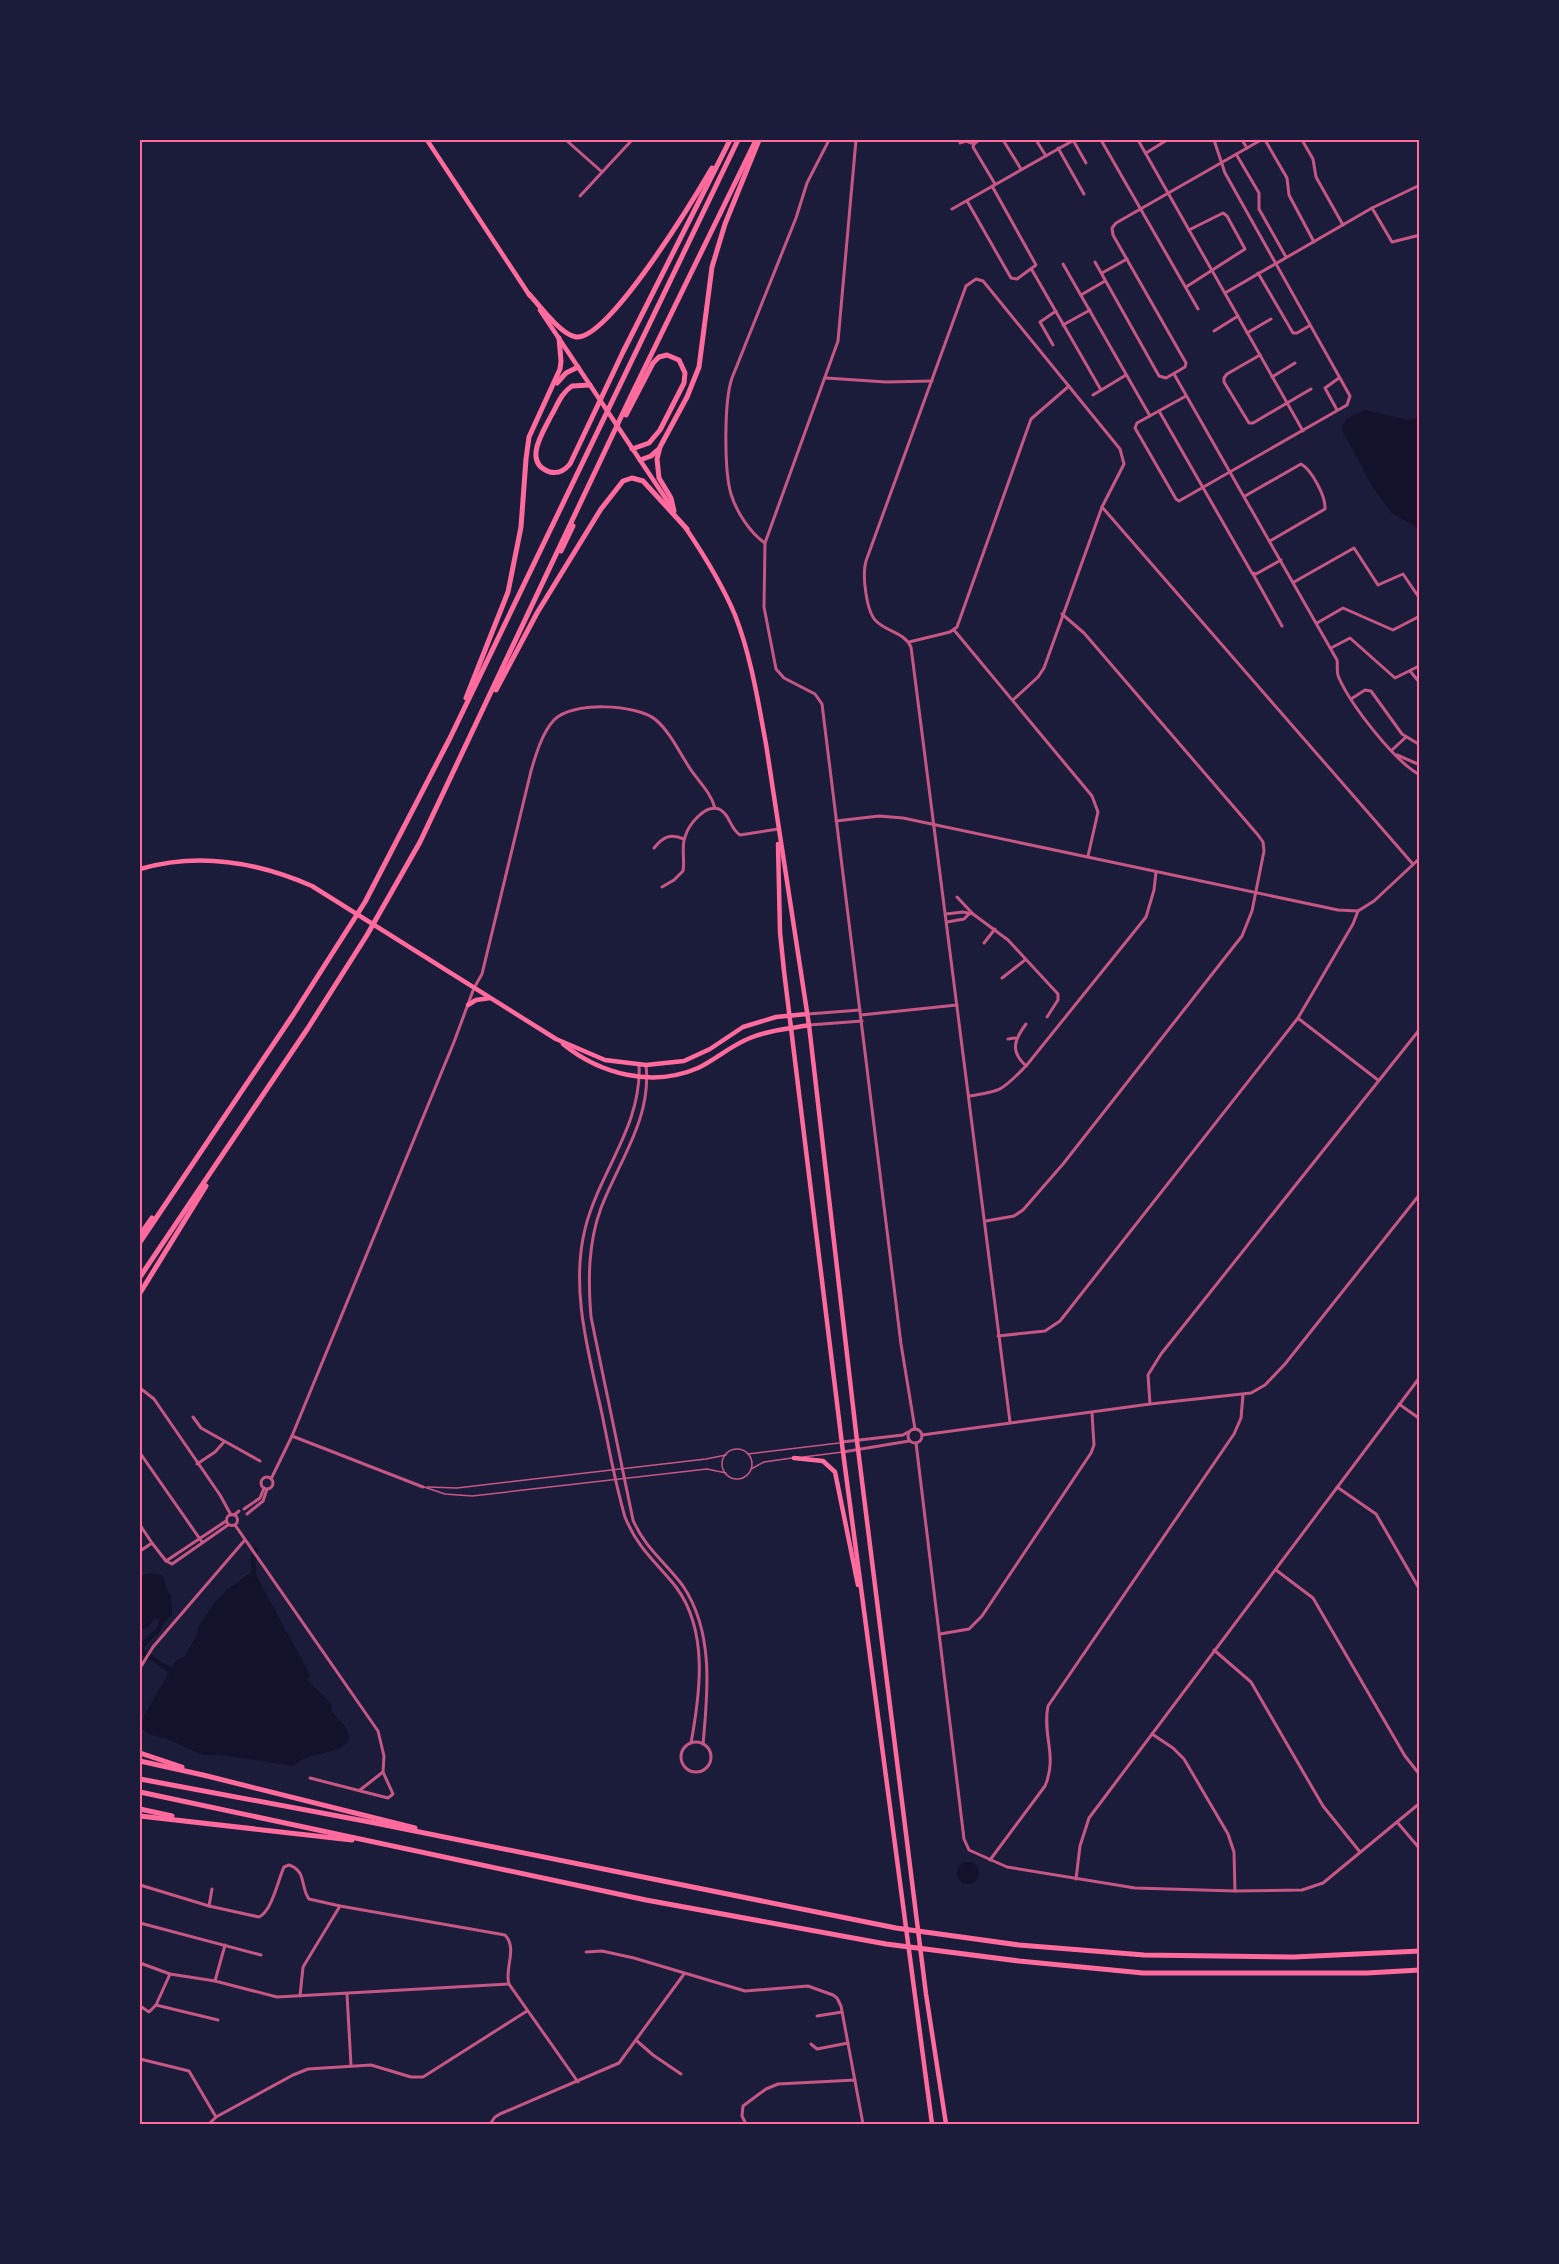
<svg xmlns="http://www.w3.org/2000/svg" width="1559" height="2264" font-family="Signika,sans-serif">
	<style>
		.water { fill: #12122b }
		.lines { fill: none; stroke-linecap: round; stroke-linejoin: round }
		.canal { stroke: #12122b; stroke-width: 5 }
		.service { stroke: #c65784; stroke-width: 1.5 }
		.minor { stroke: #c65784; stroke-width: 3 }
		.secondary { stroke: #ff6b9d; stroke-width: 4.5 }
		.primary { stroke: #ff6b9d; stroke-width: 4.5 }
		.motorway { stroke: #ff6b9d; stroke-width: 5 }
		.neatline { fill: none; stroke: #ff6b9d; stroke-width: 2 }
	</style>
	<rect width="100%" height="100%" fill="#1b1b3a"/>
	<g class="water">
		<polygon points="1365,410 1408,420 1419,418 1419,529 1392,513 1374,489 1343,432 1342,427 1346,419"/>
		<path d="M153,1573l10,3c3,7 3,14 8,20l1,19 -7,7 -10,-4 -7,9 -6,2 -2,-1v-52z"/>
		<path d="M250,1573l7,4 53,98 -3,5 25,24 -1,7 13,14 6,12c-4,19 -43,13 -56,29l-72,-11h-19l-38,-17 -15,-3 -8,-7 2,-12 28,-49 5,-7 8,-4 12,-22 1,-7 17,-25 13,-13z"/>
		<circle cx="968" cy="1873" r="11"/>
	</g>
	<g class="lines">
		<g class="canal">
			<polyline points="254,1575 253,1558 256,1550"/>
			<polyline points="162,1621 159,1629 141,1646 142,1652 170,1670"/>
		</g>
		<g class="service">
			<circle cx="737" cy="1464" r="15"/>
			<polyline points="748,1454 839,1443"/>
			<polyline points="803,1457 843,1452"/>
			<polyline points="751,1469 764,1462 792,1458"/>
			<polyline points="424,1487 445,1494 472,1496 707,1469 726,1473"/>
			<polyline points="427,1487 457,1488 706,1459 726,1455"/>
		</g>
		<g class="minor">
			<polyline points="566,140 602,172"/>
			<polyline points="856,140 838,341 765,543 764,607 776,669 784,678 815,694 822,704 901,1344 915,1429"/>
			<polyline points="979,140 974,144 973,147 995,184"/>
			<polyline points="1003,140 1021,169"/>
			<polyline points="1036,140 1046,156"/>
			<polyline points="1073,140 1086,163"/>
			<polyline points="1101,140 1198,309"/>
			<polyline points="1138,140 1303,431"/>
			<polyline points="1242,140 1247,148"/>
			<polyline points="1265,140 1287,178 1289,195 1314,242"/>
			<polyline points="1302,140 1313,159 1316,177 1343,225"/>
			<polyline points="960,143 966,141 974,144"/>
			<polyline points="1058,148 1084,194"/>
			<polyline points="1146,153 1167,140"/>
			<polyline points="1236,154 1259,193 1259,209 1286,257"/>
			<polyline points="580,196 632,140"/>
			<polyline points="967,201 1011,278 1017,279 1036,265 992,186"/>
			<polyline points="1372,208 1392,242 1420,235"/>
			<polyline points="952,209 1074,140"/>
			<polyline points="1095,262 1159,376 1166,378 1185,367 1186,363 1113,235 1112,228 1116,223 1261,140"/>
			<polyline points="1063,264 1150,416"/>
			<polyline points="1032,270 1101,390"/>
			<polyline points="1102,273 1127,259"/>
			<polyline points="1258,273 1293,333 1297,333 1309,326"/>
			<polyline points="1186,287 1245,249 1227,216 1223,213 1189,230"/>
			<polyline points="1225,293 1372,208 1420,185"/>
			<polyline points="1081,295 1105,281"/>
			<polyline points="1063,325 1090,310"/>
			<polyline points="1214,331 1238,316"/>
			<polyline points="1247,333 1271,319"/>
			<polyline points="1053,345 1040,322 1056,311"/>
			<polyline points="1260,355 1227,374 1224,378 1224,382 1249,423 1253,423 1311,389"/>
			<path d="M1174,374l163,286c1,6 -1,12 2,18 12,27 55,83 81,97"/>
			<polyline points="1272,377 1295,363"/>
			<polyline points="826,378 886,382 932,381"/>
			<polyline points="1093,395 1126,375"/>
			<polyline points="1186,396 1137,423 1135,428 1176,499 1179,501 1347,405 1350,396 1225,173 1214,140"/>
			<polyline points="1337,410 1325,388 1339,378"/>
			<polyline points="1159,411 1252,573 1256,574 1281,560"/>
			<path d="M1245,496l56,-32c11,6 25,33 24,45l-55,32"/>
			<polyline points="1102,507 1412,863"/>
			<path d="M765,543c-15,-10 -29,-32 -34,-49 -7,-24 -7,-93 1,-116l64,-160 11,-35 22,-43"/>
			<polyline points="1253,574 1282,626"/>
			<polyline points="1294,582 1354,548 1378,585 1403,574 1420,599"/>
			<polyline points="1317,623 1343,608 1393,630 1420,616"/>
			<polyline points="954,630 1092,796 1098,812 1088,856"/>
			<polyline points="909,642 950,632 957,627 1031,419 1069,386"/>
			<polyline points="1331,648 1350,638 1395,678 1419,666"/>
			<polyline points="1410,671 1420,683"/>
			<polyline points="1351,699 1365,690 1371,691 1402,734 1420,745"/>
			<polyline points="1392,750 1406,737"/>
			<polyline points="1397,755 1420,765"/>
			<polyline points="836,821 879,816 903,818 1338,910 1358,911"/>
			<path d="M654,848c9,-11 16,-15 30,-9"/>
			<path d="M662,887l12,-7 9,-9c2,-11 -2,-24 2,-34 3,-11 19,-33 34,-28 11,5 11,20 21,26l38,-6"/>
			<polyline points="957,897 973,914 1008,940 1058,994 1058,1000 1047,1017"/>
			<polyline points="946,914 963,912 973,914"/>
			<polyline points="947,922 964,919 969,914"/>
			<polyline points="984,943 995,929"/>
			<polyline points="1002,978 1025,960"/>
			<polyline points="808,1014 860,1010"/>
			<polyline points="861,1015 957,1005"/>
			<polyline points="1299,1019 1378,1080"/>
			<path d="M1026,1024c-12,16 -16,27 0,42"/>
			<polyline points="809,1025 862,1021"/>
			<polyline points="1008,1039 1015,1038"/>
			<path d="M639,1065c3,61 -40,107 -54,164 -15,61 4,125 17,185 7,34 13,69 23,103 13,32 31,45 51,70 33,44 24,107 15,156"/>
			<path d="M646,1065c6,53 -27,96 -45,143 -13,35 -13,72 -10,109l42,203c11,27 33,43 50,66 31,46 25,106 20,158"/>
			<path d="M969,1096c34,-5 33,-6 57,-30l120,-149 8,-27 2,-18"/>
			<polyline points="986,1221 1014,1216 1023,1210 1063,1164 1242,936 1252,911 1264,851 1263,842 1258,835 1084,633 1062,614"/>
			<polyline points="998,1336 1045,1331 1060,1321 1298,1018 1353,924 1358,911 1374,901 1420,858"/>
			<polyline points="140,1388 154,1399 220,1495 231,1515"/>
			<polyline points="1150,1404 1148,1375 1161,1354 1420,1029"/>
			<polyline points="1399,1404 1420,1419"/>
			<polyline points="193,1417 201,1428 260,1461"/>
			<path d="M1010,1422l-99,-775c-7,-15 -24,-15 -35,-26 -10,-10 -14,-47 -10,-60l100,-275 10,-7 7,2 5,6 132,162 4,15 -22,43 -58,161 -6,9 -24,22"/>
			<circle cx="915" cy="1436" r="7"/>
			<polyline points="922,1435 1150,1404 1251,1393 1265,1385 1285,1364 1420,1194"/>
			<polyline points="292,1436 423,1487"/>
			<polyline points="842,1442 903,1435 908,1432"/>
			<polyline points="916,1443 964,1839 969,1850 1007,1867 1135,1888 1235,1891 1302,1890 1323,1883 1420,1803"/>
			<polyline points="843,1452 909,1441"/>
			<polyline points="140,1453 202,1542"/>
			<polyline points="197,1464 215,1452 224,1442"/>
			<circle cx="267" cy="1483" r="6"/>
			<path d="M271,1479l21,-43 162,-394 20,-54 8,-14 49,-203c5,-17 11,-38 23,-51 18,-19 83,-16 102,0 15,13 24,34 35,50 9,13 20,23 24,38"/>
			<polyline points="1337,1487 1376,1514 1420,1590"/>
			<polyline points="244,1509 260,1498 264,1488"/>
			<polyline points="247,1514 263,1501 267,1489"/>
			<circle cx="232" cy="1520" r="5.5"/>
			<polyline points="234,1515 239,1511"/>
			<polyline points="140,1525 152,1543"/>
			<polyline points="235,1525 378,1731 384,1756 383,1772 360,1790"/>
			<polyline points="140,1551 152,1543 166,1561 172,1564 228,1525"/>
			<polyline points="166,1561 226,1521"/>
			<polyline points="1276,1570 1313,1598 1405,1756 1420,1775"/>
			<polyline points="940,1634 969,1629 982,1616 1091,1453 1094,1445 1092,1413"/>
			<polyline points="1214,1650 1251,1682 1323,1806 1360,1852"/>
			<polyline points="140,1668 153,1647 244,1541"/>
			<polyline points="1152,1734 1173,1748 1184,1759 1228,1834 1234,1852 1235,1891"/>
			<circle cx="696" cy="1757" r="15"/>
			<polyline points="310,1778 388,1798 393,1794 383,1772"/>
			<polyline points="1397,1822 1420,1849"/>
			<path d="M990,1860l55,-74c13,-30 -3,-50 3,-80l186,-272 7,-16 2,-23"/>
			<polyline points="1076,1879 1080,1846 1089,1818 1420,1377"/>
			<path d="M140,1885l69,21 50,11c13,-6 19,-37 25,-50l5,-2c18,6 11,22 20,34l31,7 165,29c13,14 -1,33 4,49l69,98"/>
			<polyline points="209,1906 212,1889"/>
			<polyline points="140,1923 261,1955"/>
			<polyline points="586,1952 602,1951 634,1958 745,1991 808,1986 833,1995 837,1998 841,2006 863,2124"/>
			<polyline points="140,1963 170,1974 215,1981 277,1997 509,1984"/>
			<polyline points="170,1974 156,2005 218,2020"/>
			<polyline points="215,1981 225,1945"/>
			<polyline points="347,1994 351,2065"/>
			<polyline points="300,1996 303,1967 340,1906"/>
			<polyline points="140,2006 149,2012 156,2005"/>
			<polyline points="817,2016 842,2012"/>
			<polyline points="637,2041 653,2055 681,2074"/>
			<polyline points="811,2044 817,2049 848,2043"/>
			<polyline points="140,2059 189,2071 216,2117"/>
			<polyline points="209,2124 216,2117 293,2075 308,2069 371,2065 411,2077 423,2077 527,2011"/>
			<polyline points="490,2124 495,2117 500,2114 619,2063 684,1974"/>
			<polyline points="746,2124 742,2116 743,2106 766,2089 778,2084 855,2080"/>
		</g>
		<g class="secondary">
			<path d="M140,869c58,-17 117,-7 172,17l244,153 49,21 41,5 38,-4 26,-12 33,-22 33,-10 31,-3"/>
			<polyline points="468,1005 476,1000 490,998"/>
			<path d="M563,1044c37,30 89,44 135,24 18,-9 34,-23 52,-30 18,-8 39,-9 59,-13"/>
		</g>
		<g class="primary">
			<polyline points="427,140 530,296"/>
			<polyline points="540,310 672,508"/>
			<path d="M685,527c19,28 37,57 50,88 16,41 23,86 31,129l43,281 48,416 69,553 20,130"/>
			<polyline points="778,844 780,932 784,971 843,1452 932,2124"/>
			<polyline points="794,1458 823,1461 835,1472 858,1585"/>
		</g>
		<g class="motorway">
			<path d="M529,294c10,11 32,41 47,43 33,3 119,-140 136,-169"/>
			<polyline points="557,383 566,373 578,367"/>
			<path d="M590,385l-18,1c-11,7 -15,20 -21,30 -8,16 -29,47 -1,56 8,2 15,-2 20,-8l53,-112 107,-212"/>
			<polyline points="626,415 653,363 659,357 667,355 679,360 685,373 684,383 660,430 649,443 632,449"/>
			<polyline points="640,460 651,456 659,449"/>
			<polyline points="674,511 671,498 659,478 657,459 660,447 687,397 699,367 712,267 725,224 759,140"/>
			<polyline points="561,551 573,526"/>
			<polyline points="496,690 537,613 601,509 623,481 632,478 643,481 687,529"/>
			<polyline points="466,698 508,592 521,527 526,459 529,437 560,369 561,361 559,338"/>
			<polyline points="140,1235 152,1218"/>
			<polyline points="140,1242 293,1015 365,902 450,738 738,140"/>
			<polyline points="140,1277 308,1028 367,935 420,842 630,398 756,140"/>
			<polyline points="140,1293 206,1186"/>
			<polyline points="140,1753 182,1767"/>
			<polyline points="140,1761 203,1775 415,1828"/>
			<polyline points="140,1779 370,1822 896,1928 1019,1945 1144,1955 1294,1957 1420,1951"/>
			<polyline points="140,1792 646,1900 886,1944 1019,1961 1143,1973 1367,1973 1420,1970"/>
			<polyline points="140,1809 172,1816"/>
			<polyline points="140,1816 352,1840"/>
		</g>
	</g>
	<rect width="1559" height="2264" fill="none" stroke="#1b1b3a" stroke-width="282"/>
	<rect x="141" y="141" width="1277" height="1982" class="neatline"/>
</svg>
